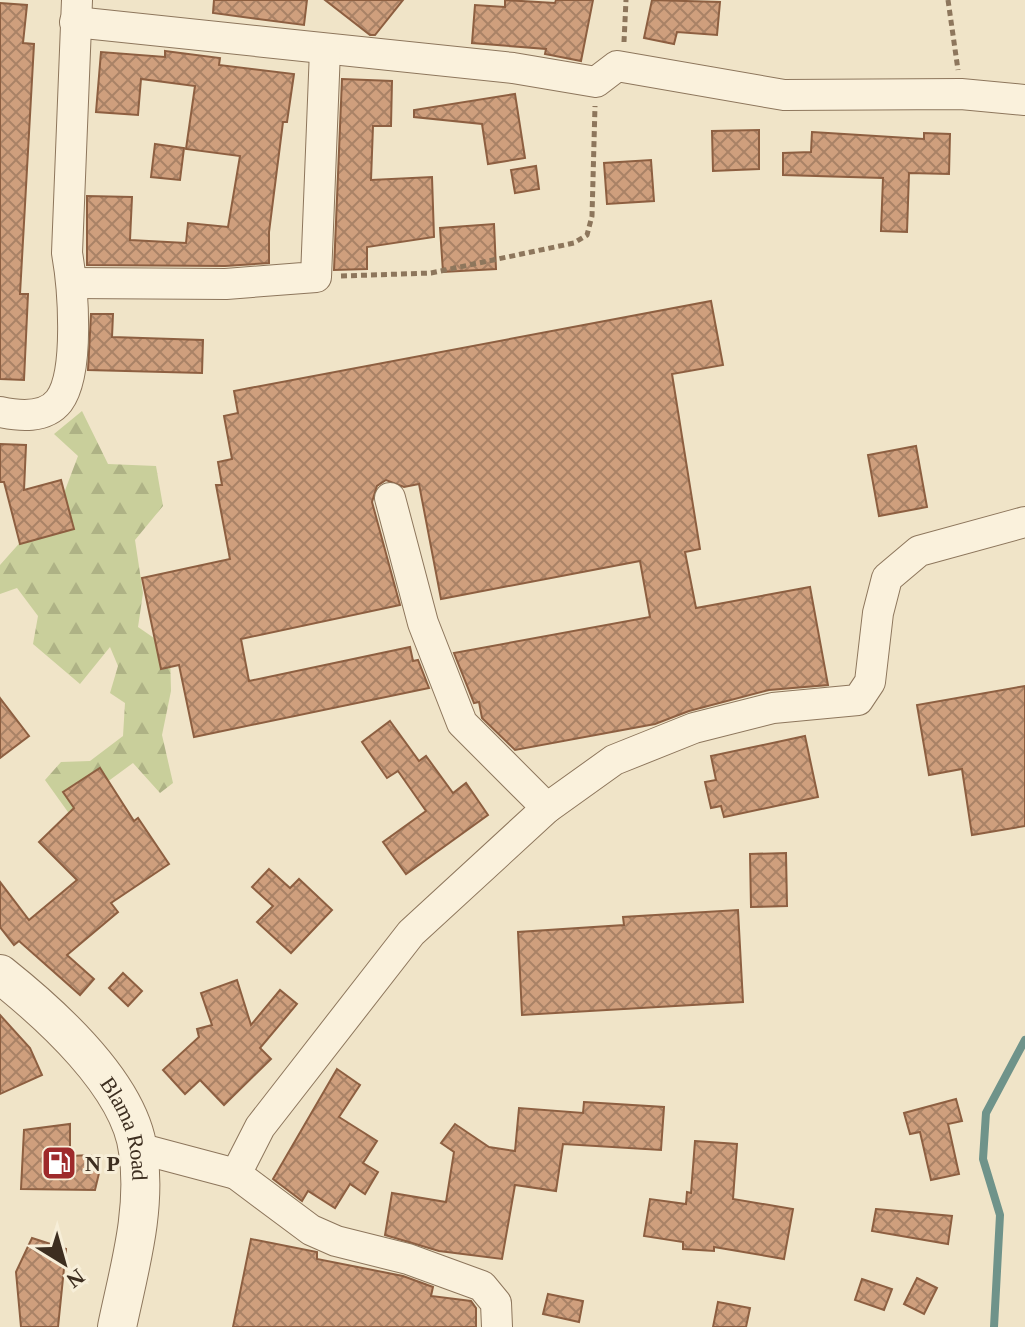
<svg xmlns="http://www.w3.org/2000/svg" width="1025" height="1327" font-family="Georgia,serif">
	<style>
		.forest { fill: url(#forest-firs) }
		.lines { fill: none; stroke-linecap: round; stroke-linejoin: round }
		.stream { stroke: #6f938a; stroke-width: 8 }
		.building { fill: url(#building-cross-hatch); stroke: #8d5f41; stroke-width: 2 }
		.minor-casing { stroke: #8d765c; stroke-width: 32 }
		.tertiary-casing { stroke: #8d765c; stroke-width: 40 }
		.path { stroke: #8d765c; stroke-width: 5; stroke-dasharray: 6 4; stroke-linecap: butt }
		.minor { stroke: #faf1dc; stroke-width: 30 }
		.tertiary { stroke: #faf1dc; stroke-width: 38 }
		.labels { text-anchor: middle; dominant-baseline: central; stroke-width: 6; stroke-linejoin: round; paint-order: stroke }
		.street-label { font-size: 22px; fill: #3d2e20; stroke: #f7eed8 }
		.poi-label { font-size: 22px; font-weight: bold; fill: #3d2e20; stroke: #f7eed8; text-anchor: start }
	</style>
	<defs>
		<pattern id="forest-firs" width="22" height="20" patternUnits="userSpaceOnUse" patternTransform="scale(2)"><rect width="22" height="20" fill="#c9cf9b"/><path d="M5 1l3.5 6h-7zM16 11l3.5 6h-7z" fill="#aeb285"/></pattern>
		<pattern id="building-cross-hatch" width="8" height="8" patternUnits="userSpaceOnUse" patternTransform="scale(2)"><rect width="8" height="8" fill="#cf9f7d"/><path d="M0 0l8 8M0 8l8-8" fill="none" stroke="#a98266"/></pattern>
	</defs>
	<rect width="100%" height="100%" fill="#f0e4c8"/>
	<polygon class="forest" points="82,411 108,464 156,466 163,506 135,540 143,593 138,627 170,649 171,691 162,735 173,783 160,793 133,763 103,785 83,833 45,780 61,762 90,761 123,736 125,703 110,693 118,666 110,647 80,684 33,644 38,616 17,588 0,594 0,565 32,529 58,509 78,456 54,434"/>
	<g class="lines">
		<polyline class="stream" points="994,1327 1000,1215 983,1159 986,1113 1025,1040"/>
	</g>
	<g class="building">
		<polygon points="214,0 307,0 304,25 213,13"/>
		<polygon points="325,0 403,0 375,35 370,35"/>
		<polygon points="505,0 555,3 556,0 593,0 581,61 545,54 546,49 472,43 475,5 505,7"/>
		<polygon points="652,0 720,2 717,35 677,32 674,44 644,38"/>
		<polygon points="0,3 27,5 23,43 34,44 20,294 28,294 24,380 0,379"/>
		<polygon points="165,51 220,58 219,65 294,74 287,122 283,122 269,232 269,263 225,266 87,265 87,196 132,197 130,240 186,243 188,223 228,227 240,156 186,149 195,86 141,79 138,115 96,112 101,52 165,57"/>
		<polygon points="342,79 392,81 391,126 373,126 371,180 432,177 434,237 367,247 367,269 334,270"/>
		<polygon points="515,94 525,158 488,164 482,124 414,117 414,110"/>
		<polygon points="759,130 759,169 713,171 712,131"/>
		<polygon points="812,132 924,139 924,133 950,134 949,174 909,173 907,232 881,231 883,178 783,175 783,153 811,152"/>
		<polygon points="155,144 184,148 180,180 151,177"/>
		<polygon points="651,160 654,201 607,204 604,163"/>
		<polygon points="536,166 539,189 515,193 511,170"/>
		<polygon points="494,224 496,269 443,272 440,228"/>
		<polygon points="711,301 723,365 672,374 700,549 685,552 696,608 810,587 828,685 769,690 689,711 655,724 515,750 482,718 479,702 474,703 454,653 650,617 640,561 441,599 419,484 404,487 386,480 377,486 372,502 400,605 241,639 249,681 410,647 413,661 418,660 429,688 194,737 179,665 161,669 142,578 230,559 216,485 222,485 218,462 232,459 224,416 238,413 234,391"/>
		<polygon points="91,314 113,314 112,337 203,340 202,373 88,370"/>
		<polygon points="0,444 26,445 24,490 61,480 74,529 20,544 4,482 0,482"/>
		<polygon points="916,446 927,507 879,516 868,455"/>
		<polygon points="1025,686 1025,826 972,835 962,769 929,775 917,705"/>
		<polygon points="0,698 29,736 0,758"/>
		<polygon points="390,721 419,761 426,756 453,793 466,783 488,815 406,874 383,842 426,811 398,771 387,778 362,742"/>
		<polygon points="805,736 818,797 724,817 721,806 711,808 705,782 716,780 711,756"/>
		<polygon points="100,768 134,821 138,818 169,864 111,903 118,912 67,955 94,979 80,995 19,941 14,945 0,927 0,882 29,920 77,880 39,842 74,808 63,792"/>
		<polygon points="786,853 787,906 751,907 750,854"/>
		<polygon points="269,869 290,888 299,879 332,910 291,953 257,922 273,906 252,887"/>
		<polygon points="738,910 743,1002 522,1015 518,932 624,925 623,917"/>
		<polygon points="123,973 142,991 128,1006 109,988"/>
		<polygon points="237,980 251,1025 280,990 297,1004 260,1048 271,1059 224,1105 200,1080 185,1094 163,1070 199,1037 197,1029 212,1025 201,993"/>
		<polygon points="0,1015 30,1048 42,1075 0,1094"/>
		<polygon points="337,1069 360,1085 339,1117 377,1141 363,1163 378,1172 365,1194 350,1184 335,1208 308,1191 302,1201 273,1179"/>
		<polygon points="956,1099 962,1121 948,1124 959,1174 931,1180 920,1132 910,1134 904,1113"/>
		<polygon points="584,1102 664,1107 661,1150 563,1144 556,1191 515,1185 502,1259 439,1251 385,1235 392,1193 446,1202 454,1152 441,1143 455,1124 489,1147 515,1151 519,1108 583,1113"/>
		<polygon points="70,1124 70,1156 91,1155 100,1169 95,1190 21,1189 24,1130"/>
		<polygon points="695,1141 737,1144 733,1199 793,1209 784,1259 714,1247 714,1251 683,1249 683,1242 644,1236 650,1199 686,1204 687,1192 691,1193"/>
		<polygon points="876,1209 952,1216 948,1244 872,1231"/>
		<polygon points="32,1238 66,1249 58,1327 21,1327 16,1272"/>
		<polygon points="251,1239 317,1252 317,1259 403,1276 433,1287 431,1296 471,1301 476,1308 476,1327 233,1327"/>
		<polygon points="917,1278 937,1288 924,1314 904,1304"/>
		<polygon points="862,1279 892,1289 884,1310 855,1300"/>
		<polygon points="548,1294 583,1301 579,1322 543,1314"/>
		<polygon points="718,1302 750,1308 746,1327 713,1327"/>
	</g>
	<g class="lines">
		<defs>
			<g id="minor">
				<polyline points="75,22 513,68 596,82 617,66 784,95 961,94 1025,100"/>
				<polyline points="72,283 226,284 316,277 325,50"/>
				<path d="M0,412c19,4 45,7 59,-11 21,-28 14,-114 8,-148l10,-253"/>
				<polyline points="390,498 423,623 462,723 547,808"/>
				<polyline points="138,1148 236,1174 260,1127 411,933 547,808 614,760 694,728 773,708 858,700 870,682 878,613 887,578 919,551 1025,522"/>
				<polyline points="236,1174 311,1230 336,1241 408,1259 482,1286 496,1303 497,1327"/>
			</g>
			<g id="tertiary">
				<path id="s1" d="M0,974c49,39 130,111 138,177 9,59 -9,118 -21,176"/>
			</g>
		</defs>
		<use href="#minor" class="minor-casing"/>
		<use href="#tertiary" class="tertiary-casing"/>
		<g class="path">
			<polyline points="948,0 958,70"/>
			<polyline points="624,42 626,0"/>
			<polyline points="341,276 431,273 574,243 587,235 592,216 595,106"/>
		</g>
		<use href="#minor" class="minor"/>
		<use href="#tertiary" class="tertiary"/>
	</g>
	<defs>
		<symbol id="fuel-square" viewBox="-11 -11 22 22"><rect x="-9" y="-9" width="18" height="18" rx="4" fill="#9e2a2b" stroke="#f7eed8"/><path d="M-5.5-6h7V0h2V4h1.3V-2.5L3-4.5l.8-.8L6-3V5H2.5V1h-1V6h-7ZM-4.2-4.7v3.2H.2V-4.7Z" fill="#fff"/></symbol>
	</defs>
	<g fill-rule="evenodd">
		<use href="#fuel-square" x="39" y="1143" width="40" height="40"/>
	</g>
	<g class="labels">
		<g class="street-label">
			<text stroke="none"><textPath href="#s1" startOffset="204">Blama Road</textPath></text>
		</g>
		<g class="poi-label">
			<text x="85" y="1163">N P</text>
		</g>
	</g>
	<g transform="translate(64 1263) rotate(143)" stroke="#f7eed8" stroke-width="6" paint-order="stroke">
	<path d="M0-6L14 30L0 20L-14 30Z" fill="#3d2e20"/>
	<text y="-12" font-size="22" font-weight="bold" text-anchor="middle" fill="#3d2e20">N</text>
	</g>
</svg>
